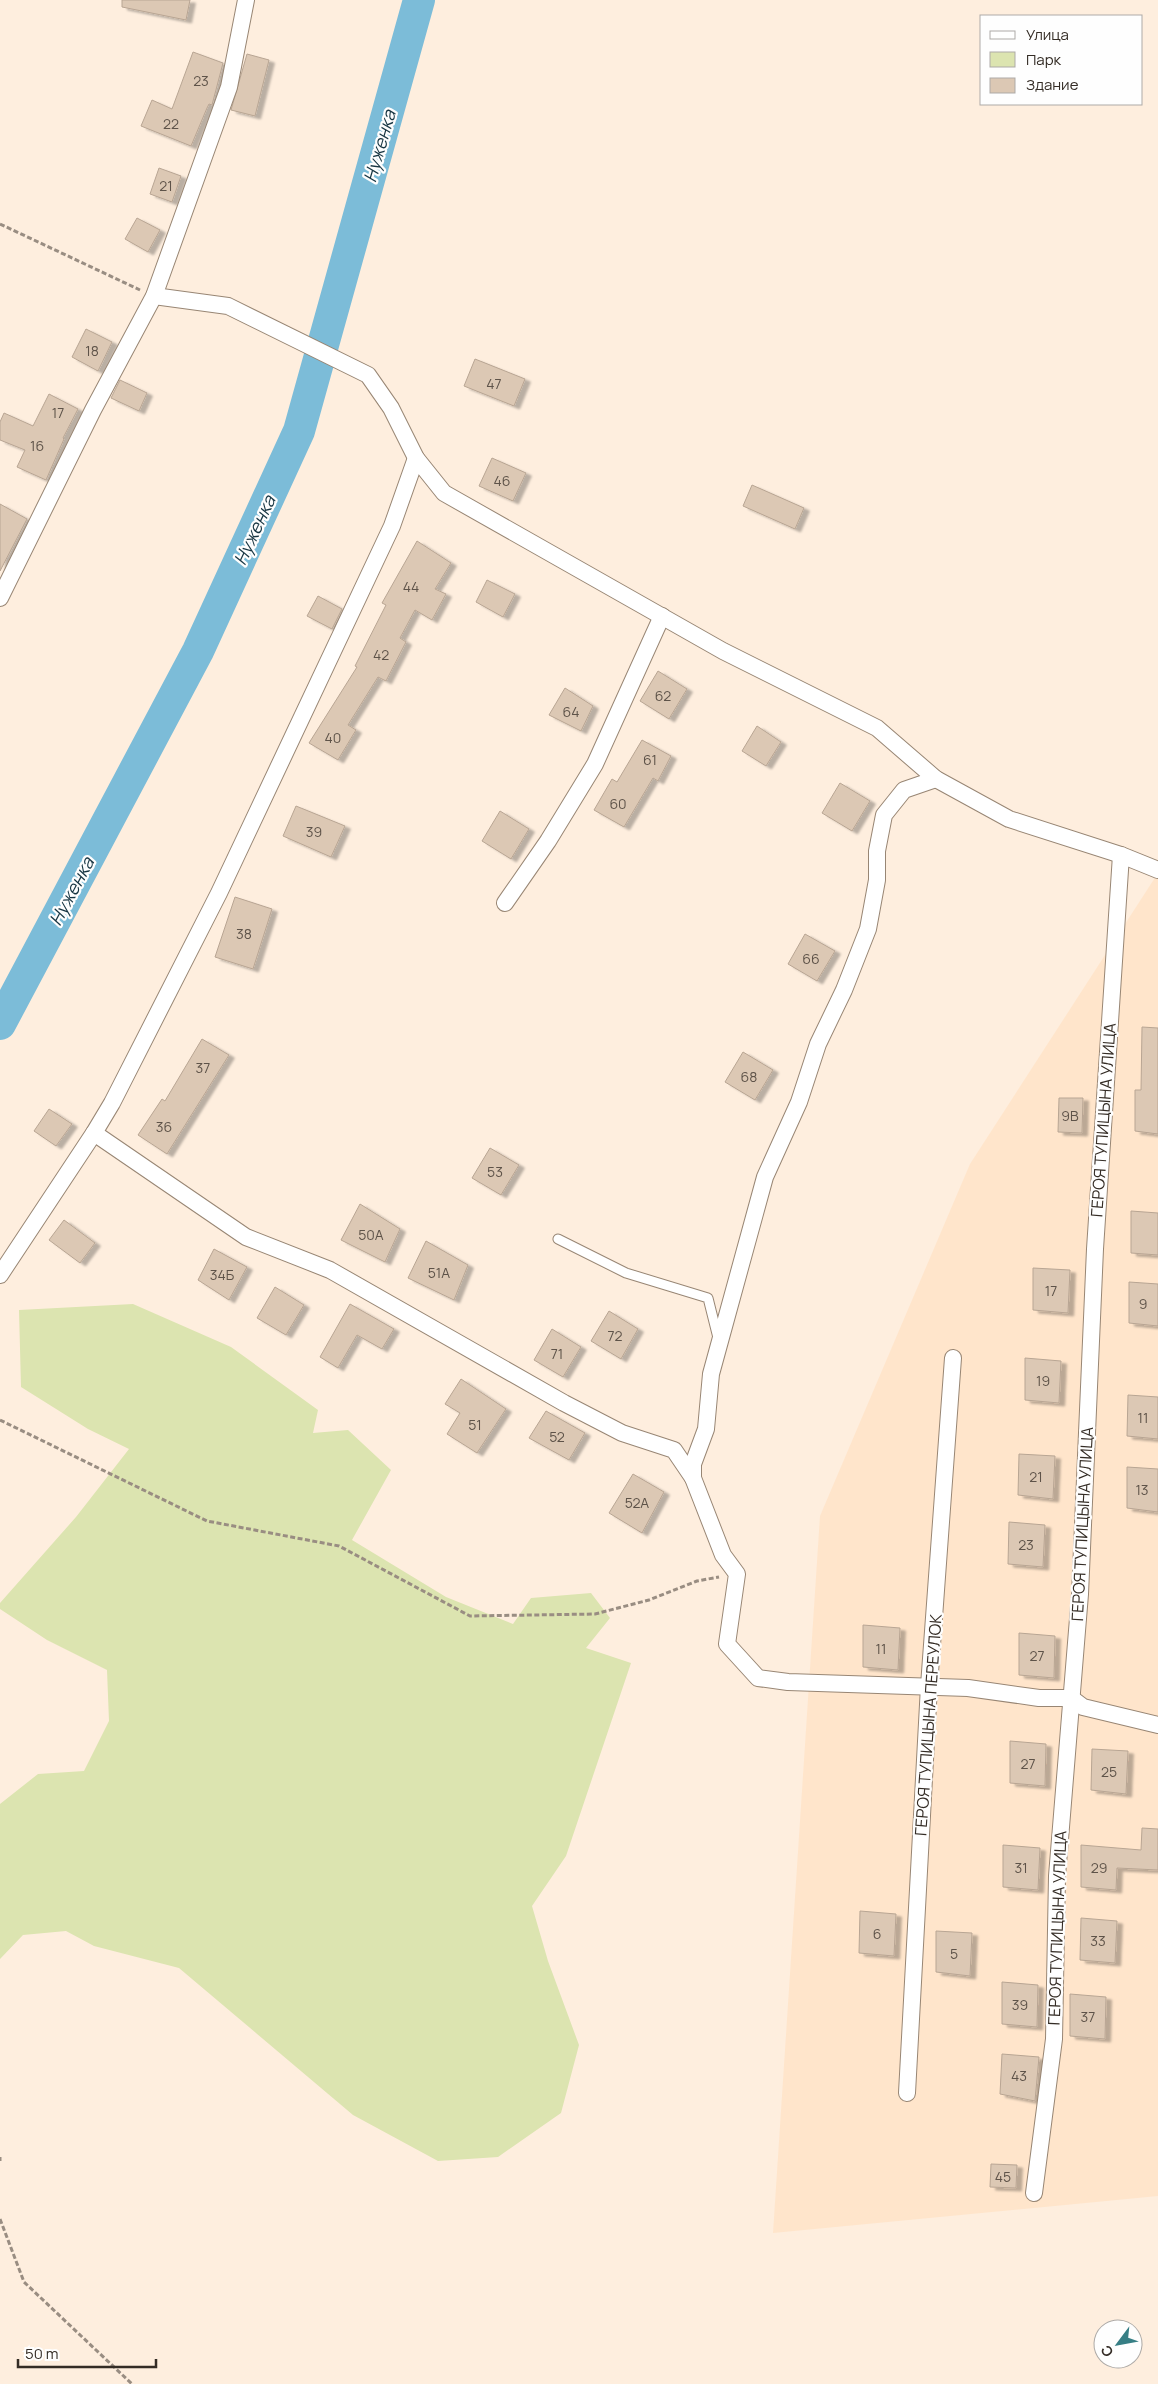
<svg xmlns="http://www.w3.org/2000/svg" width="1158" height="2384" font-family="Manrope,sans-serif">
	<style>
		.built { fill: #ffe5cb }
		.green { fill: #dce4b0 }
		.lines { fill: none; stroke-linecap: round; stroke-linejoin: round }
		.river { stroke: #7cbcd8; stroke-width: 32 }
		.building { fill: #dcc8b4; stroke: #b8a593; filter: url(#shadow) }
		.service-casing { stroke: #988674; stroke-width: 11 }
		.minor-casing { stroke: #988674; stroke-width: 18 }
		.path { stroke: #998d82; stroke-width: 3; stroke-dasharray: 5 2.5; stroke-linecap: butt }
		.service { stroke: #fff; stroke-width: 9 }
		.minor { stroke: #fff; stroke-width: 16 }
		.labels { text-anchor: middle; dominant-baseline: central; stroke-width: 4.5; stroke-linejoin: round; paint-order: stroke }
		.number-label { font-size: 14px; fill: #5e5349 }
		.street-label { font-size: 16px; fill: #342c25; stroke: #fefefe }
		.water-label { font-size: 18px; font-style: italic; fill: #163441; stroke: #fefefe }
	</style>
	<defs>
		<filter id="shadow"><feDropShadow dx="5.5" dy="3" stdDeviation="1" flood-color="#0004"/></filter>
	</defs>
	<rect width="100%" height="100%" fill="#feeede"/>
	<polygon class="built" points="1158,873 1158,2196 773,2233 820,1516 970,1164"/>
	<polygon class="green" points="133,1304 231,1347 318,1410 313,1433 348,1430 391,1470 352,1540 446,1597 513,1624 531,1598 591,1593 610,1618 586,1648 631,1663 566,1856 532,1906 548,1961 579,2045 561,2113 498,2157 438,2161 353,2115 179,1968 94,1946 66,1931 23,1935 0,1959 0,1804 38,1774 84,1771 109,1721 107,1670 47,1640 0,1609 0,1603 76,1517 129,1449 88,1429 21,1387 19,1310"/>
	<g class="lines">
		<polyline class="river" points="0,1024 198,651 299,431 419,0"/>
	</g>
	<g class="building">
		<polygon points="122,0 190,0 186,20 122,7"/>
		<polygon points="193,52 223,63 212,105 209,104 207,108 191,146 141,126 152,100 172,109"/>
		<polygon points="247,54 269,60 255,116 231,110"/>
		<polygon points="159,168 181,176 172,202 150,194"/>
		<polygon points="137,218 160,230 148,252 125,239"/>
		<polygon points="86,329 112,342 98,371 72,357"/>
		<polygon points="475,359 525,379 514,406 464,386"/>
		<polygon points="120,380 147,393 139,411 111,398"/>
		<polygon points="49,394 78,409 63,438 64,439 46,480 17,467 25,450 0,440 0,422 4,413 33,426"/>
		<polygon points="492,458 526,473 513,501 479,486"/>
		<polygon points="752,485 804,508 795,529 743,506"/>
		<polygon points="0,504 27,519 0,571"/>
		<polygon points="417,541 451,563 435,589 446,594 432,620 415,610 400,638 406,642 386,681 378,677 348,725 356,730 338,760 309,743 357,667 355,666 386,605 382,603"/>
		<polygon points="487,580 515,594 503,617 476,602"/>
		<polygon points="318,596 342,609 332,629 307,616"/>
		<polygon points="658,671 687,689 669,719 640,701"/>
		<polygon points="565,688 593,706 581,731 549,715"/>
		<polygon points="757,726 781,742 766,766 742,751"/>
		<polygon points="642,740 671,756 658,781 653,778 624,827 594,810 612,779 617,782"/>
		<polygon points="840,783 870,801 852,831 822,813"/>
		<polygon points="296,806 345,826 331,857 283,836"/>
		<polygon points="500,811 529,829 511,859 482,841"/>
		<polygon points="235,897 272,909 253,969 215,957"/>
		<polygon points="805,934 835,951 817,981 788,964"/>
		<polygon points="1142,1027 1158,1028 1158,1134 1135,1131 1135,1090 1141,1090"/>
		<polygon points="202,1039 229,1055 167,1154 138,1135 162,1099 165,1101"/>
		<polygon points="743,1052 773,1070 755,1100 725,1082"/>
		<polygon points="1059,1098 1083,1098 1082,1133 1058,1132"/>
		<polygon points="49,1109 72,1124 56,1146 34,1131"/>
		<polygon points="490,1148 519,1165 501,1195 472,1178"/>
		<polygon points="360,1204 400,1229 385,1262 341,1240"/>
		<polygon points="1131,1211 1158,1213 1158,1255 1131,1253"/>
		<polygon points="64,1220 95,1243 80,1263 49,1240"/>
		<polygon points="426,1241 468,1265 454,1300 408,1278"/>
		<polygon points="214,1249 247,1267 229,1300 198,1280"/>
		<polygon points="1033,1268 1070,1270 1068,1313 1033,1310"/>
		<polygon points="1129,1282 1158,1284 1158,1326 1129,1323"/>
		<polygon points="275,1287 304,1305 286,1335 257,1318"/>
		<polygon points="350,1304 394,1329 382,1349 357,1335 338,1368 320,1357"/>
		<polygon points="609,1311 638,1329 621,1359 591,1341"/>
		<polygon points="552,1329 581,1347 563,1377 534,1360"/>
		<polygon points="1025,1358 1061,1361 1059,1403 1025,1400"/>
		<polygon points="461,1379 506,1409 477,1453 447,1434 460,1413 445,1404"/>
		<polygon points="1128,1395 1158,1397 1158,1439 1127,1436"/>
		<polygon points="546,1411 585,1433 569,1460 529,1438"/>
		<polygon points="1019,1454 1055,1456 1053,1499 1018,1495"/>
		<polygon points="1127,1467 1158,1469 1158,1512 1127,1508"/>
		<polygon points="633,1474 664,1492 642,1533 609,1513"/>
		<polygon points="1009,1522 1045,1525 1043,1567 1008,1564"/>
		<polygon points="863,1625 900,1628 898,1670 863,1667"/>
		<polygon points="1019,1633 1055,1636 1054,1678 1019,1675"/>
		<polygon points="1010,1741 1046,1744 1045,1786 1010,1783"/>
		<polygon points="1092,1749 1128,1751 1126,1794 1091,1790"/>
		<polygon points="1142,1828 1158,1829 1158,1870 1117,1868 1116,1890 1081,1887 1081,1845 1141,1850"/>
		<polygon points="1003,1845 1040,1848 1038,1890 1003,1887"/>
		<polygon points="860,1911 896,1914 894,1956 859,1953"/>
		<polygon points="1081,1918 1117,1921 1115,1963 1080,1960"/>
		<polygon points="936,1931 972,1933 970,1976 936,1972"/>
		<polygon points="1002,1982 1038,1985 1037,2027 1002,2024"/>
		<polygon points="1070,1994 1106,1997 1105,2039 1070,2036"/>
		<polygon points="1002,2054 1039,2057 1035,2101 1000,2094"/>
		<polygon points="991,2164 1017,2165 1016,2188 990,2187"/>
	</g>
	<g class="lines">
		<defs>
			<polyline id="service" points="558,1239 626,1273 708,1298 718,1338"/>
			<g id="minor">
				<polyline points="154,296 228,306 368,375 391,408 416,458 444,493 723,651 877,728 936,779 1009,819 1121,855 1158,870"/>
				<polyline points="0,598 93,410 154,296 229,87 246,0"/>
				<polyline points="936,779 904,790 884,815 877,851 877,880 868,929 844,990 818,1044 799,1102 765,1177 711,1374 706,1429 693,1464 693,1478 723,1555 737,1574 727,1644 758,1678 788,1682 968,1688 1039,1698 1071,1698 1083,1707 1158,1725"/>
				<polyline points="505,903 548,841 595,764 662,616"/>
				<polyline points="94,1133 246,1237 330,1270 564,1403 622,1433 674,1450 693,1478"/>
				<polyline points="0,1275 94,1133 112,1103 219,893 392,526 416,458"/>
				<polyline points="907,2093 929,1686 953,1358"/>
				<polyline points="1034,2193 1054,2039 1057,1876 1080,1594 1095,1249 1121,855"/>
			</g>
		</defs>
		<use href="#service" class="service-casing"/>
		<use href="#minor" class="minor-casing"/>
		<g class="path">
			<polyline points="0,224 140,290"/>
			<polyline points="0,1420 207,1521 339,1546 470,1616 595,1614 649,1600 697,1581 719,1577"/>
			<polyline points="0,2157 0,2161"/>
			<polyline points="0,2219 24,2282 132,2384"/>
		</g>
		<use href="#service" class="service"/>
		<use href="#minor" class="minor"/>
	</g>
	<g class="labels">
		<g class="number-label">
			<text x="201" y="80">23</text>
			<text x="171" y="123">22</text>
			<text x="166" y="185">21</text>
			<text x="92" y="350">18</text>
			<text x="494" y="383">47</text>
			<text x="58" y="412">17</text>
			<text x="37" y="445">16</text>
			<text x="502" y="480">46</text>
			<text x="411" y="586">44</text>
			<text x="381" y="654">42</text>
			<text x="663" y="695">62</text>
			<text x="571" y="711">64</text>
			<text x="333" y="737">40</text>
			<text x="650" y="759">61</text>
			<text x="618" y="803">60</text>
			<text x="314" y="831">39</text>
			<text x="244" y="933">38</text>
			<text x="811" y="958">66</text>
			<text x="203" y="1067">37</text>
			<text x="749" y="1076">68</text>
			<text x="1070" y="1115">9В</text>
			<text x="164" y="1126">36</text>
			<text x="495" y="1171">53</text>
			<text x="371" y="1234">50А</text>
			<text x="439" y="1272">51А</text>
			<text x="222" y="1274">34Б</text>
			<text x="1051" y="1290">17</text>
			<text x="1143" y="1303">9</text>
			<text x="615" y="1335">72</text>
			<text x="557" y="1353">71</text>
			<text x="1043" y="1380">19</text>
			<text x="1143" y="1417">11</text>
			<text x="475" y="1424">51</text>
			<text x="557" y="1436">52</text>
			<text x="1036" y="1476">21</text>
			<text x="1142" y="1489">13</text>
			<text x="637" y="1502">52А</text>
			<text x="1026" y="1544">23</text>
			<text x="881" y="1648">11</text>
			<text x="1037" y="1655">27</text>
			<text x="1028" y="1763">27</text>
			<text x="1109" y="1771">25</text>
			<text x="1021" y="1867">31</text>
			<text x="1099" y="1867">29</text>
			<text x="877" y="1933">6</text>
			<text x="1098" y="1940">33</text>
			<text x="954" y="1953">5</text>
			<text x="1020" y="2004">39</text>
			<text x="1088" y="2016">37</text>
			<text x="1019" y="2075">43</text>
			<text x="1003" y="2176">45</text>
		</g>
		<g class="street-label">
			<text transform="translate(1103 1120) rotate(-86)">ГЕРОЯ ТУПИЦЫНА УЛИЦА</text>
			<text transform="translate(1082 1524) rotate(-87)">ГЕРОЯ ТУПИЦЫНА УЛИЦА</text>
			<text transform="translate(928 1725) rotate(-86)">ГЕРОЯ ТУПИЦЫНА ПЕРЕУЛОК</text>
			<text transform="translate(1057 1928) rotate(-88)">ГЕРОЯ ТУПИЦЫНА УЛИЦА</text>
		</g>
		<g class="water-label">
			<text transform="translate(379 146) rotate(-74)">Нуженка</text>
			<text transform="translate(254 530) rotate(-65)">Нуженка</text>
			<text transform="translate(71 891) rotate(-62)">Нуженка</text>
		</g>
	</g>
	<rect x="980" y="15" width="162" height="90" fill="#fefefe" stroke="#adaaa7"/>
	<rect x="990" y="31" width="25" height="8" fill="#ffffff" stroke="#adaaa7"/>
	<text x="1026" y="40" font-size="15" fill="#342c25">Улица</text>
	<rect x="990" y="52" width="25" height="15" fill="#dce4b0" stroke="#adaaa7"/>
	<text x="1026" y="65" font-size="15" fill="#342c25">Парк</text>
	<rect x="990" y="78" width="25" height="15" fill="#dcc8b4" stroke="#adaaa7"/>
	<text x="1026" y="90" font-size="15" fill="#342c25">Здание</text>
	<g transform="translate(1118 2344) rotate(238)"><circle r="24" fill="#fefefe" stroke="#adaaa7"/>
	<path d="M0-4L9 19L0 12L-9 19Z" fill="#367e84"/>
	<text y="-8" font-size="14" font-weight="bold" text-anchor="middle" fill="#342c25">С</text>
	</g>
	<path d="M18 2359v8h138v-8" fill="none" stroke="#342c25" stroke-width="2.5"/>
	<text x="25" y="2359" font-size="15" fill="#342c25" stroke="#fefefe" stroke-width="4" paint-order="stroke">50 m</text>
</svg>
